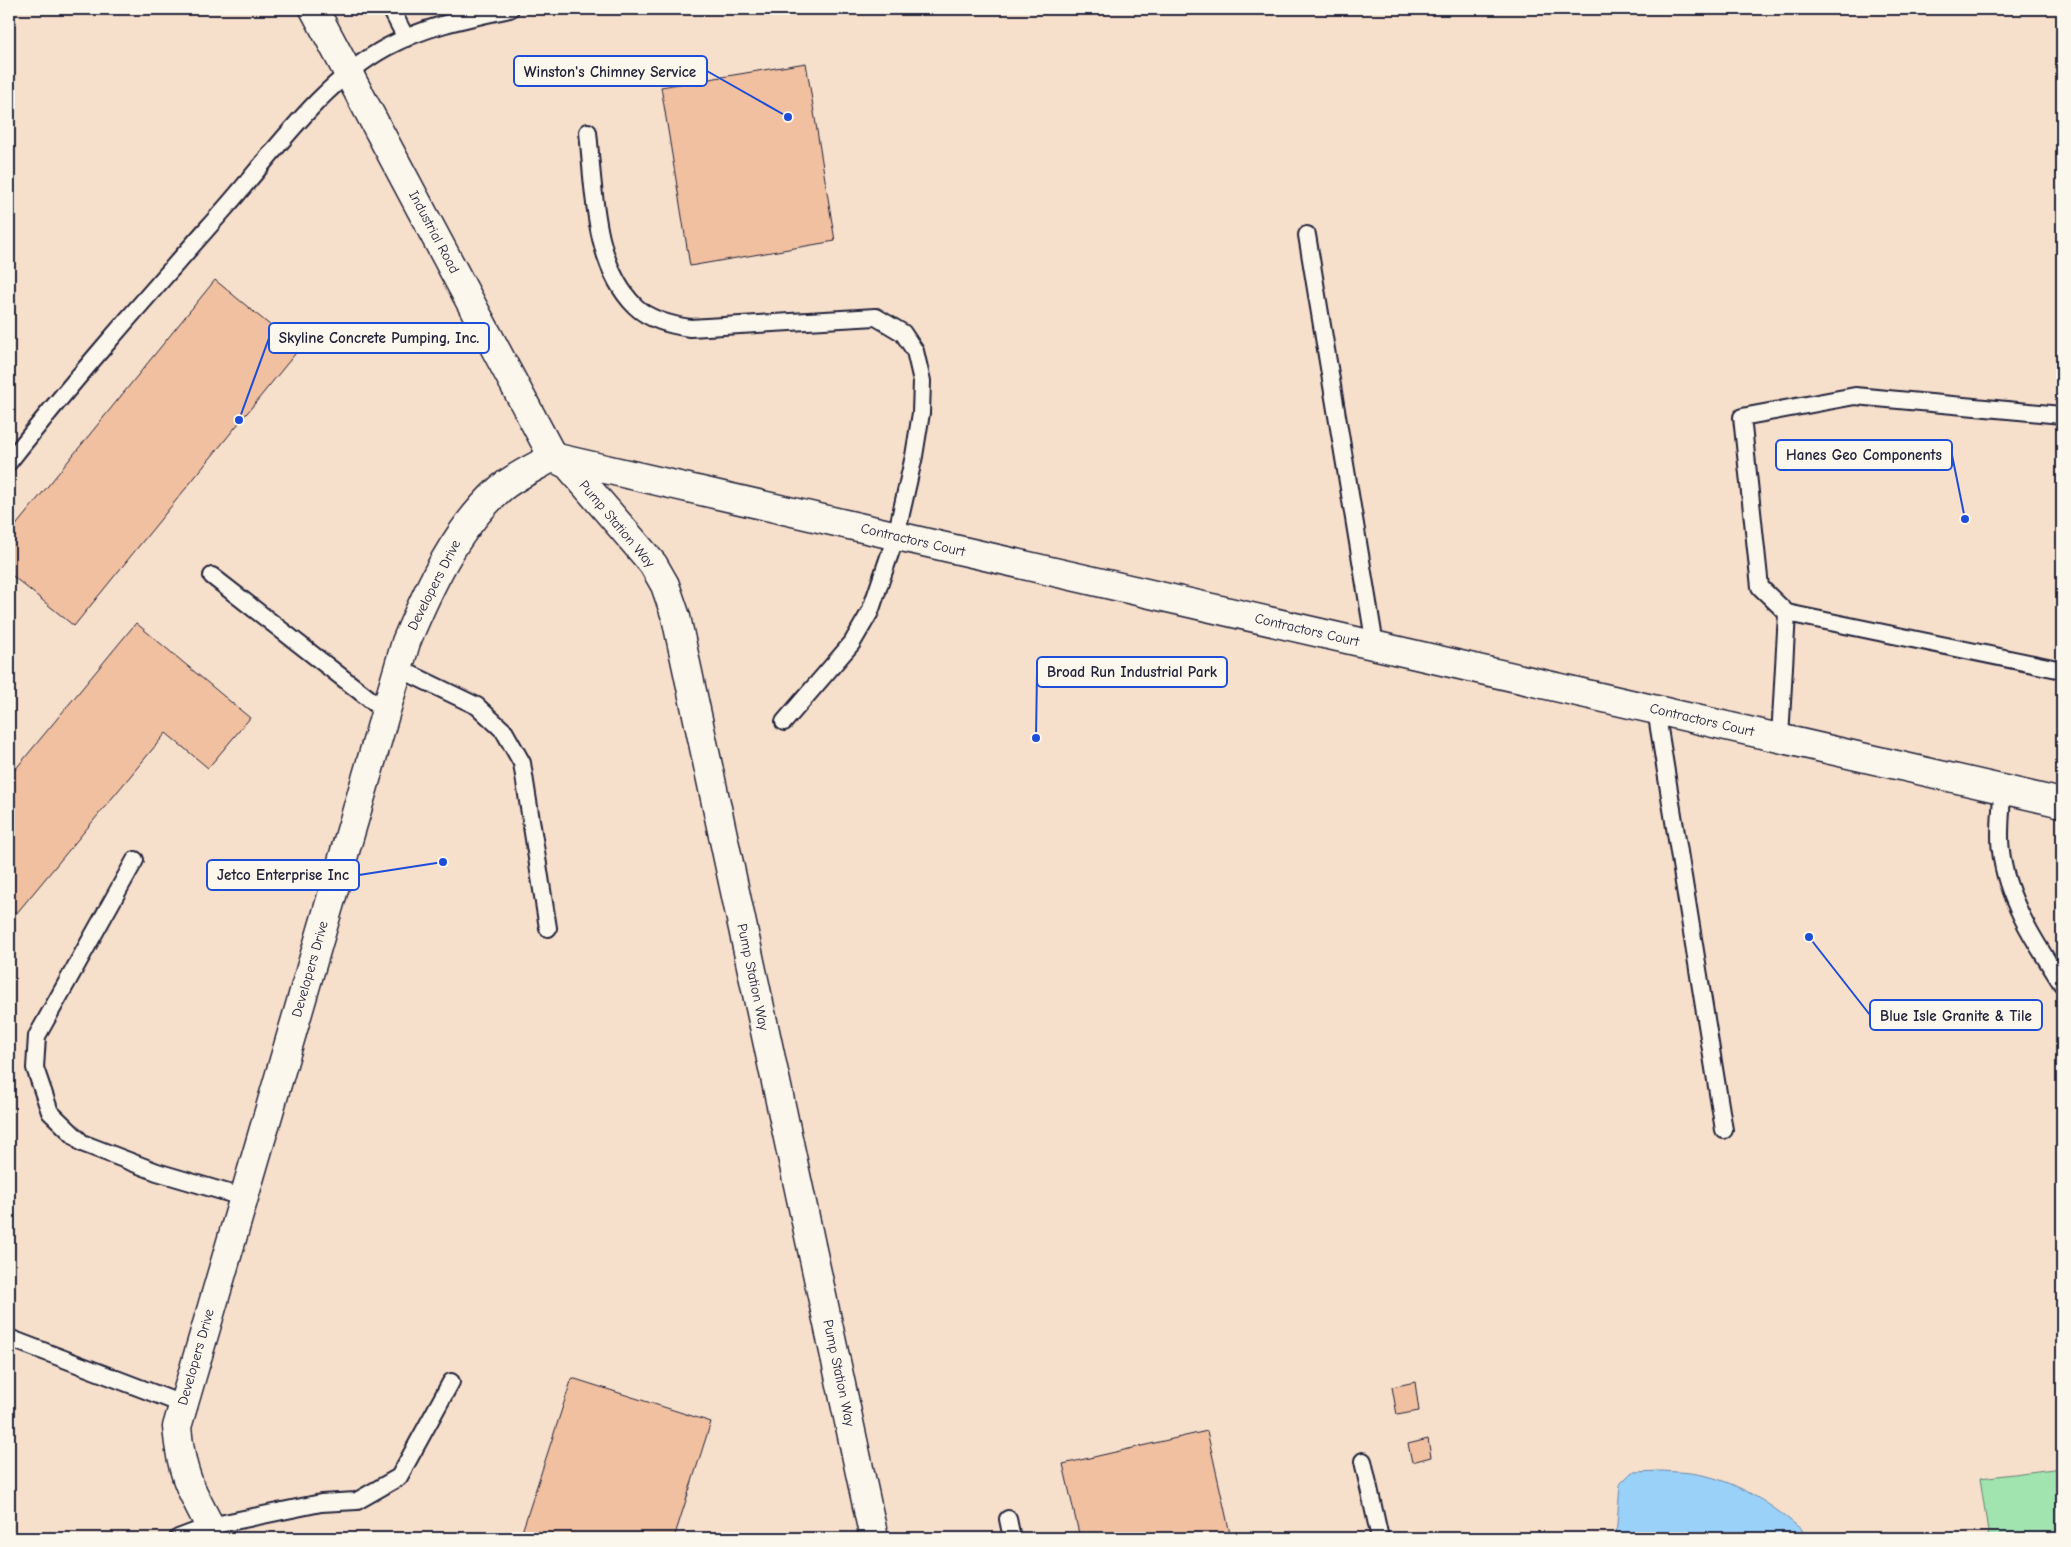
<svg xmlns="http://www.w3.org/2000/svg" width="2071" height="1547" font-family="'Comic Neue',sans-serif">
	<style>
		.built { fill: #f6dfcb }
		.green { fill: #a1e4af; stroke: #628375 }
		.water { fill: #9ad1f9; stroke: #6a8bad }
		.building { fill: #f0c0a0; stroke: #22223b }
		.lines { fill: none; stroke-linecap: round; stroke-linejoin: round }
		.lane-casing { stroke: #22223b; stroke-width: 20 }
		.street-casing { stroke: #22223b; stroke-width: 31 }
		.lane { stroke: #fbf7ec; stroke-width: 16 }
		.street { stroke: #fbf7ec; stroke-width: 28 }
		.labels { text-anchor: middle; dominant-baseline: central; stroke-width: 4; stroke-linejoin: round; paint-order: stroke }
		.street-label { font-size: 14px; fill: #22223b; stroke: #fbf7ec }
		.leader { fill: none; stroke: #1d4ed8; stroke-width: 2 }
		.callout-dot { fill: #1d4ed8; stroke: #fbf7ec; stroke-width: 2 }
		.callout { fill: #fbf7ec; stroke: #1d4ed8; stroke-width: 2 }
		.callout-label { font-size: 15px; text-anchor: middle; font-weight: bold; fill: #22223b }
	</style>
	<rect width="100%" height="100%" fill="#f9ecdd"/>
	<filter id="ink" filterUnits="userSpaceOnUse"><feTurbulence type="fractalNoise" baseFrequency=".02" numOctaves="2"/><feDisplacementMap in="SourceGraphic" scale="10" xChannelSelector="R" yChannelSelector="G"/><feConvolveMatrix kernelMatrix="1 2 1 2 8 2 1 2 1" color-interpolation-filters="sRGB"/></filter>
	<g filter="url(#ink)">
		<polygon class="built" points="9,9 2062,9 2062,1468 1980,1478 1989,1538 9,1538"/>
		<polygon class="green" points="2062,1468 2062,1538 1989,1538 1980,1478"/>
		<path class="water" d="M1662,1471c12,1 24,1 35,3 43,7 83,36 114,64h-195l4,-54 12,-12z"/>
		<g class="building">
			<polygon points="806,63 835,241 690,266 661,87"/>
			<polygon points="215,280 299,349 74,626 9,573 9,534"/>
			<polygon points="136,623 250,718 208,768 166,733 16,914 9,908 9,777"/>
			<polygon points="572,1378 711,1422 674,1538 520,1538"/>
			<polygon points="1415,1382 1419,1411 1397,1415 1392,1387"/>
			<polygon points="1207,1431 1231,1538 1080,1538 1063,1464"/>
			<polygon points="1428,1439 1431,1457 1412,1462 1408,1444"/>
		</g>
		<g class="lines">
			<defs>
				<g id="lane">
					<polyline points="391,9 406,38"/>
					<path d="M588,132c6,56 5,132 47,174 14,14 36,19 55,22l186,-11 27,16 12,18 7,30 -1,32 -7,43 -18,80 -26,76 -18,31 -68,79"/>
					<polyline points="1307,235 1375,645"/>
					<polyline points="2062,415 1855,396 1742,417 1760,587 1787,613 2062,670"/>
					<path d="M9,462c69,-88 144,-172 218,-256 49,-56 94,-123 160,-159 39,-21 80,-29 123,-38"/>
					<polyline points="212,576 385,711"/>
					<polyline points="398,668 477,706 504,731 522,763 548,928"/>
					<polyline points="1656,710 1724,1130"/>
					<polyline points="1780,738 1787,613"/>
					<path d="M2002,789c0,20 -4,43 -1,62 5,48 36,94 61,133"/>
					<polyline points="135,860 37,1036 35,1068 50,1112 82,1143 157,1172 242,1197"/>
					<polyline points="9,1338 182,1404"/>
					<polyline points="1363,1461 1380,1538"/>
					<polyline points="1008,1519 1012,1538"/>
					<polyline points="178,1538 210,1526 321,1503 357,1501 399,1477 451,1382"/>
				</g>
				<g id="street">
					<polyline points="314,9 553,457"/>
					<polyline points="553,457 2062,803"/>
					<polyline points="556,459 568,465 653,564 665,585 676,617 874,1538"/>
					<path d="M210,1526c-21,-39 -29,-54 -33,-99l229,-785c23,-55 49,-112 94,-153 15,-13 36,-22 53,-32"/>
				</g>
			</defs>
			<use href="#lane" class="lane-casing"/>
			<use href="#street" class="street-casing"/>
			<use href="#lane" class="lane"/>
			<use href="#street" class="street"/>
		</g>
	</g>
	<g class="labels">
		<g class="street-label">
			<text transform="translate(434 232) rotate(62)">Industrial Road</text>
			<text transform="translate(617 524) rotate(50)">Pump Station Way</text>
			<text transform="translate(913 540) rotate(13)">Contractors Court</text>
			<text transform="translate(434 585) rotate(-63)">Developers Drive</text>
			<text transform="translate(1307 630) rotate(13)">Contractors Court</text>
			<text transform="translate(1702 720) rotate(13)">Contractors Court</text>
			<text transform="translate(310 969) rotate(-74)">Developers Drive</text>
			<text transform="translate(753 977) rotate(78)">Pump Station Way</text>
			<text transform="translate(196 1357) rotate(-74)">Developers Drive</text>
			<text transform="translate(839 1373) rotate(78)">Pump Station Way</text>
		</g>
	</g>
	<path class="leader" d="M788 117L707 71M239 420L269 338M1965 519L1952 455M1036 738L1037 672M443 862L359 875M1809 937L1870 1015"/>
	<g class="callout-dot">
		<circle cx="788" cy="117" r="5"/>
		<circle cx="239" cy="420" r="5"/>
		<circle cx="1965" cy="519" r="5"/>
		<circle cx="1036" cy="738" r="5"/>
		<circle cx="443" cy="862" r="5"/>
		<circle cx="1809" cy="937" r="5"/>
	</g>
	<g class="callout">
		<rect x="514" y="56" width="193" height="30" rx="5"/>
		<rect x="269" y="323" width="220" height="30" rx="5"/>
		<rect x="1776" y="440" width="176" height="30" rx="5"/>
		<rect x="1037" y="657" width="190" height="30" rx="5"/>
		<rect x="207" y="860" width="152" height="30" rx="5"/>
		<rect x="1870" y="1000" width="172" height="30" rx="5"/>
	</g>
	<g class="callout-label">
		<text x="610" y="77">Winston's Chimney Service</text>
		<text x="379" y="343">Skyline Concrete Pumping, Inc.</text>
		<text x="1864" y="460">Hanes Geo Components</text>
		<text x="1132" y="677">Broad Run Industrial Park</text>
		<text x="283" y="880">Jetco Enterprise Inc</text>
		<text x="1956" y="1021">Blue Isle Granite &amp; Tile</text>
	</g>
	<rect width="2071" height="1547" fill="none" stroke="#fbf7ec" stroke-width="30"/>
	<rect x="15" y="15" width="2041" height="1517" fill="none" stroke="#22223b" stroke-width="2" filter="url(#ink)"/>
</svg>
